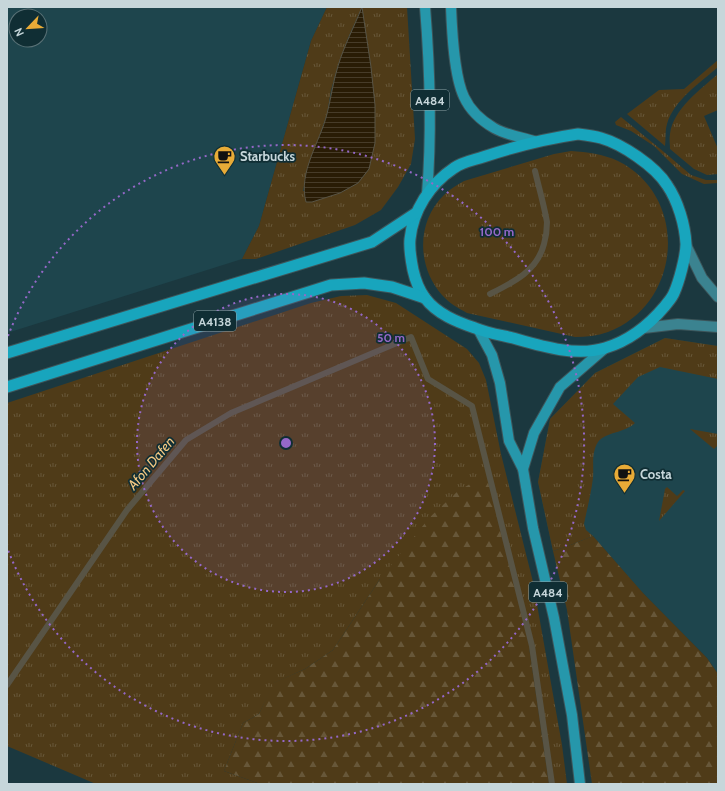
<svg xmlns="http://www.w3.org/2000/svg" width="725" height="791" font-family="Cabin,sans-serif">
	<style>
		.built { fill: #1e454d; fill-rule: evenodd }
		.grass { fill: url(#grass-tufts) }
		.forest { fill: url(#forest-firs) }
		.water { fill: url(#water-rules); stroke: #585445 }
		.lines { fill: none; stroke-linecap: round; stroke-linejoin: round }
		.stream { stroke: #585445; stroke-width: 6 }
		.secondary-casing { stroke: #3d565b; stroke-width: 12 }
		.primary-casing { stroke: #3d565b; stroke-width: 12 }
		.trunk-casing { stroke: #3d565b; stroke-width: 13 }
		.secondary { stroke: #3b8390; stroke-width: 10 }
		.primary { stroke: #2697ab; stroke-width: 10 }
		.trunk { stroke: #18a5bd; stroke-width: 11 }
		.ring { fill: none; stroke: #9568c8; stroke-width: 2; stroke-dasharray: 2 4 }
		.labels { text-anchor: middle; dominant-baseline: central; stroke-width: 3.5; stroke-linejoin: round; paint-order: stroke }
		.shield { fill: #102e34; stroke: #8fa4a8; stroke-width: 1 }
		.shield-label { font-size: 12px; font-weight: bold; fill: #c6d6da }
		.poi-label { font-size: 13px; font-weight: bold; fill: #c6d6da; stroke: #102e34; text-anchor: start }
		.water-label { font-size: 14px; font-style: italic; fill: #f3c883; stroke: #102e34 }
		.centre { fill: #9568c8; stroke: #102e34; stroke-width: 2 }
		.ring-label { font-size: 12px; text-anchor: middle; font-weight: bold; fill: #9568c8; stroke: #102e34; stroke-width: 3.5; stroke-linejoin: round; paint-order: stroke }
	</style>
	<defs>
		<pattern id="grass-tufts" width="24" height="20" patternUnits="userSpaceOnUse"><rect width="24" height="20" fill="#4f3b18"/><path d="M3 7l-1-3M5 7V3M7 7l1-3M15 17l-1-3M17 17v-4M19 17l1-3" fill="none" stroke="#675739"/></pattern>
		<pattern id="forest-firs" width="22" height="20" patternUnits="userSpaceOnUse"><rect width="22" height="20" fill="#4f3b18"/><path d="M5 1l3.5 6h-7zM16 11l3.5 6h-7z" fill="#675739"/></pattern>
		<pattern id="water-rules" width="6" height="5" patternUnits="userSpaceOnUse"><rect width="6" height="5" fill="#291c05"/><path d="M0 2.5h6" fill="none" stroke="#473c29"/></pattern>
	</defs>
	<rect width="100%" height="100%" fill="#1b383f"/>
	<g class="built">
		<path d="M7,7h320l-16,34 -52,185 -17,33 -235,74zM16,16h24v24h-24z"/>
		<polygon points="665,338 718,346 718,674 707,658 640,590 593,536 553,551 538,482 550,419 595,373"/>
	</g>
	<g class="grass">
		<polygon points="327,7 362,7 348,38 338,65 331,90 327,114 306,175 303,191 340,193 358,183 369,169 371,67 362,7 407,7 415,139 411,164 398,187 381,210 355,225 256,259 242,259 259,226 311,41"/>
		<path d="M718,60v7c-18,16 -44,33 -51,57 -2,6 -1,15 -2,22l-38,-32 32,-24 25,-1z"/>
		<path d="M718,74v36l-14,6 14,33v25l-11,1 -13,-6 -24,-20c0,-5 -1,-10 0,-15 3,-25 31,-45 48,-60z"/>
		<polygon points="621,117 664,152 691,175 706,180 718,180 718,183 704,184 682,174 654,146 631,131 616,125 615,122"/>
		<path d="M571,151c16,1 32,3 47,10 72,36 64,143 -10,171 -11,4 -22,5 -33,5l-108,-24c-9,-5 -18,-10 -25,-18 -25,-28 -26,-73 2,-100 6,-6 13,-10 20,-14l90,-27z"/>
		<polygon points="367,295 396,303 467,349 479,363 486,380 501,454 533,582 562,745 567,784 549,784 529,647 380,579 333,650 305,669 274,683 259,714 243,723 224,771 260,784 96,784 7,746 7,403 311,303 341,296"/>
		<path d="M665,338l53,8v33l-58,-12 -22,10 -25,27 22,19c-10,10 -30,9 -37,19 -7,11 -4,25 -5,36 -2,16 -6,31 -9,46l2,6 7,6 -25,10 -15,5 -15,-69 12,-63 45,-46z"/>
		<polygon points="690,429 718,434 718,445 714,449"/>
		<polygon points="667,487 677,496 683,490 685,491 659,521 665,489"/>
	</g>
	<g class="forest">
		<polygon points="486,474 529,647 549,784 260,784 224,771 243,723 259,714 273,683 305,669 333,650 380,579 430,517 457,492"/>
		<polygon points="593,536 643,593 707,658 718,674 718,784 592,784 567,610 553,551 568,546"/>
	</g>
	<path class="water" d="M362,7l9,60 4,38v38l-6,26 -11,14 -18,10 -28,9h-6c-8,-30 14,-60 21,-88 4,-16 6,-32 11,-48 6,-20 16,-39 24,-59z"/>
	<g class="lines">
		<g class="stream">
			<path d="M490,294c24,-12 47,-23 54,-50 2,-7 3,-15 3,-22 -3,-17 -8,-34 -12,-51"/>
			<polyline points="7,685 127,510 186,440 231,413 411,337 428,379 472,406 532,646 552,784"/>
		</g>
		<defs>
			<g id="secondary">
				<polyline points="686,245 702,278 718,297"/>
				<polyline points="644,328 678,324 718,327"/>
			</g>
			<g id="primary">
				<path d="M425,7c5,62 7,124 2,187"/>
				<path d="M451,7c1,25 3,69 13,90 6,13 18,24 30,31 12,7 27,9 40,13"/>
				<polyline points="478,329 492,355 500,383 509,441 523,469 533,528 554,618 572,715 580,784"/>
				<polyline points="523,469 534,433 560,387 604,349"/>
			</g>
			<g id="trunk">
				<path d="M578,134c8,1 16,2 23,4 21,6 54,28 66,47 11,16 18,40 19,59 0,12 -7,38 -12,49 -2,5 -6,9 -9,13 -16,19 -36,35 -60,42 -29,9 -64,-2 -92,-10 -13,-3 -26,-5 -38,-10 -18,-6 -38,-14 -50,-30 -6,-8 -10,-19 -12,-28 -2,-10 -4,-21 -3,-31 3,-29 20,-55 44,-71 8,-6 20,-8 29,-11 33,-11 61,-18 95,-23z"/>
				<polyline points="7,353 372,242 416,213"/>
				<polyline points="7,387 331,285 364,283 392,287 425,298"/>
			</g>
		</defs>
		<use href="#secondary" class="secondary-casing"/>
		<use href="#primary" class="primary-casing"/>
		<use href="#trunk" class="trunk-casing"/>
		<use href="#secondary" class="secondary"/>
		<use href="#primary" class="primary"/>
		<use href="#trunk" class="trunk"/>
	</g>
	<circle cx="286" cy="443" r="149" fill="#9568c8" fill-opacity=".12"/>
	<g class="ring">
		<circle cx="286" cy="443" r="149"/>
		<path d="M8 336A298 298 0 1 1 8 550"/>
	</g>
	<defs>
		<symbol id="cafe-pin" viewBox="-11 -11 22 30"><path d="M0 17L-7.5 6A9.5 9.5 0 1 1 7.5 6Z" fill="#e8ab37" stroke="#102e34"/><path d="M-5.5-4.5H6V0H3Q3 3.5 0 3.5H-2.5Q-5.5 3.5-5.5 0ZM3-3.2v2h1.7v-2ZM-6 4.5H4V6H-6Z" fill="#111"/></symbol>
	</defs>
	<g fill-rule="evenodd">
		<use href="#cafe-pin" x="212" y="144" width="25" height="34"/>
		<use href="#cafe-pin" x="612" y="462" width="25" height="34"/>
	</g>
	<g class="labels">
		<g class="shield">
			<rect x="411" y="90" width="38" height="20" rx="3"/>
			<rect x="194" y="311" width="42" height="20" rx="3"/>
			<rect x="529" y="582" width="38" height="20" rx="3"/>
		</g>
		<g class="shield-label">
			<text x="430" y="100">A484</text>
			<text x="215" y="321">A4138</text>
			<text x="548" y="592">A484</text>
		</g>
		<g class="poi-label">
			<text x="240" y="156">Starbucks</text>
			<text x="640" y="474">Costa</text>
		</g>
		<g class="water-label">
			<text transform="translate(151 463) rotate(-50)">Afon Dafen</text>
		</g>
	</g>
	<circle cx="286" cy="443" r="6" class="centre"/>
	<g class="ring-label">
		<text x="497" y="236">100 m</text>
		<text x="391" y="342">50 m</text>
	</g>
	<rect width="725" height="791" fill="none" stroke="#c6d6da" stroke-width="16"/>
	<g transform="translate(28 28) rotate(245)"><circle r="19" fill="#102e34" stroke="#597176"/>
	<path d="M0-3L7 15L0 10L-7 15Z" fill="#e8ab37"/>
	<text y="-6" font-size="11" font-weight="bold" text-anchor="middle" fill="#c6d6da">N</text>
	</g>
</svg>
